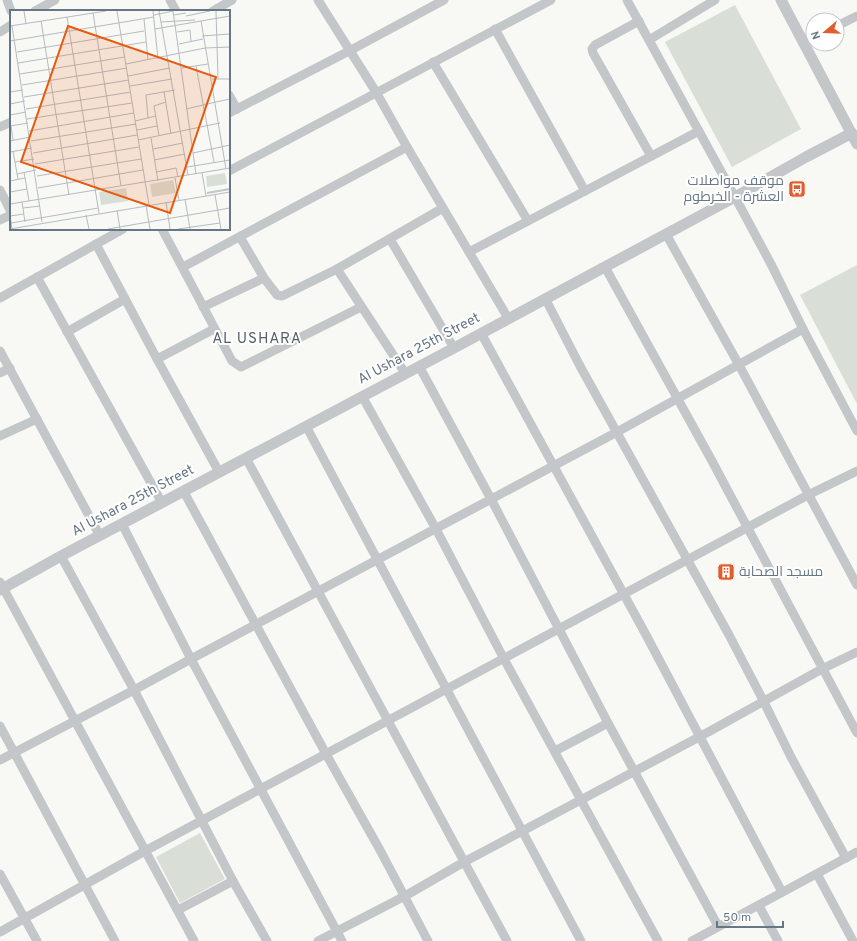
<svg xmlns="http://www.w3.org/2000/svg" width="857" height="941" font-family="Overpass,Cairo,sans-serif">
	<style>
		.pitch { fill: #d9dfd6 }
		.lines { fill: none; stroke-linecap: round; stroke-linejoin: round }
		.minor { stroke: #c3c7ca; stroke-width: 9 }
		.tertiary { stroke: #c3c7ca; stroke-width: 11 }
		.labels { text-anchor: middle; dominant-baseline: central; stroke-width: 4; stroke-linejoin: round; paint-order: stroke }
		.poi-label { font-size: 14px; fill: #677785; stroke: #fff; text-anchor: end }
		.street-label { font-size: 14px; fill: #677785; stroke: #fff }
		.neighbourhood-label { font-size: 15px; letter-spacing: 1px; fill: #55606b; stroke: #fff }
		.inset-river { fill: none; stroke: #bdc7cc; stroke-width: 2 }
		.inset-road { fill: none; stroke: #b5bcc1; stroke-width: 1 }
		.view { fill: #e8590c; fill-opacity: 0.15; stroke: #e8590c; stroke-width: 2 }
		.inset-edge { fill: none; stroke: #677785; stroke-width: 2 }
	</style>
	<rect width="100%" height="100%" fill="#f8f8f5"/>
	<g class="pitch">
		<polygon points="735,5 801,129 732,167 665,42"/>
		<polygon points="857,265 857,404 800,295"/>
		<polygon points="200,833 225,879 180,903 156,857"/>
	</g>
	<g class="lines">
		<g class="minor">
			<polyline points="7,0 11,11"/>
			<polyline points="170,0 176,11"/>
			<polyline points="318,0 376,92 407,147 508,318"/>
			<polyline points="627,0 735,197 772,266 803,329 857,431"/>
			<polyline points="35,11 55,0"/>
			<polyline points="213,11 232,0"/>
			<polyline points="639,21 595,45 592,49 593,53 651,156"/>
			<polyline points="837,26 857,16"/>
			<polyline points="495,29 585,191"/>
			<polyline points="0,32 11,25"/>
			<polyline points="649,40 715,0"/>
			<polyline points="804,44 813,39"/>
			<polyline points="433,62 528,221"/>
			<polyline points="229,95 237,109"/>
			<polyline points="229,113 351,50 444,0"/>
			<polyline points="0,127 11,122"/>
			<polyline points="229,171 551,0"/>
			<polyline points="0,190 11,212"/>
			<polyline points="0,220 11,215"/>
			<polyline points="162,229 232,361 241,367 361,307"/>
			<polyline points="666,234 739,365 857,585"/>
			<polyline points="240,237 264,278 277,295 282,296 337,269 443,208"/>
			<polyline points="390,239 454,348"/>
			<polyline points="96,244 157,359 219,472"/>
			<polyline points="469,252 699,131"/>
			<polyline points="183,267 407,147"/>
			<polyline points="605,267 712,461 857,733"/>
			<polyline points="337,269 405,373"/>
			<polyline points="37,277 162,503"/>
			<polyline points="0,298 123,229"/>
			<polyline points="545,298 580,366 728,633 764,702 791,757 846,858"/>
			<polyline points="203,307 264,278"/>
			<polyline points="67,332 125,299"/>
			<polyline points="481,333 645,633 782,892"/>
			<polyline points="0,351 100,536"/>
			<polyline points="157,359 214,329"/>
			<polyline points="419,366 491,499 608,723 718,926"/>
			<polyline points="0,373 10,368"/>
			<polyline points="362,396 436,529 504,659 658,941"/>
			<polyline points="306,426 581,941"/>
			<polyline points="0,436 37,419"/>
			<polyline points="246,458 507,941"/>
			<polyline points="184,492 326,754 380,850 428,941"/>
			<polyline points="122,524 191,659 342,941"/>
			<polyline points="61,556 134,690 233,881 267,941"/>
			<polyline points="0,582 194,941"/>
			<polyline points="0,726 115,941"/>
			<polyline points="555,751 608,723"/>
			<polyline points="0,760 134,690 191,659 617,432 803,329"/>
			<polyline points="0,874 37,941"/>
			<polyline points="817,874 853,941"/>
			<polyline points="759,906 778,941"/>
			<polyline points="178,910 233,881"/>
			<polyline points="0,932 145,851 808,495 857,471"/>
			<polyline points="318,941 405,896 464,862 701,736 822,669 857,652"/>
			<polyline points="692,941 857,852"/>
		</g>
		<g class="tertiary">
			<polyline points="781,0 857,144"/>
			<polyline points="0,590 61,556 454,348 735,197 806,157 852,133"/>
		</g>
	</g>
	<defs>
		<symbol id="bus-square" viewBox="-11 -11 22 22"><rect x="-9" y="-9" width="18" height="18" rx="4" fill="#df5e2e" stroke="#fff"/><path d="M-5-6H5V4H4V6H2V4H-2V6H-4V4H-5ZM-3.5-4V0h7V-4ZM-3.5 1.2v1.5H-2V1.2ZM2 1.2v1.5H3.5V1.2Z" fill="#fff"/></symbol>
		<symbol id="building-square" viewBox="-11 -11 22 22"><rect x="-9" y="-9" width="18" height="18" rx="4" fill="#df5e2e" stroke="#fff"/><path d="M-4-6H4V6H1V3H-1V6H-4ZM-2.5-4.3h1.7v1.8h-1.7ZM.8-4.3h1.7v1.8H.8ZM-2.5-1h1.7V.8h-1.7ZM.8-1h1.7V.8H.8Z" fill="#fff"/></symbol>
	</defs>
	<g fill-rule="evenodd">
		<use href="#bus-square" x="787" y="179" width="20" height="20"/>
		<use href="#building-square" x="716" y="562" width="20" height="20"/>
	</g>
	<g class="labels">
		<g class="poi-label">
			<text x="784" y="181">موقف مواصلات<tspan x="784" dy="16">العشرة - الخرطوم</tspan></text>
			<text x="739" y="572" text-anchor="start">مسجد الصحابة</text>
		</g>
		<g class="street-label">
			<text transform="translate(419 349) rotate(-28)">Al Ushara 25th Street</text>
			<text transform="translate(133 501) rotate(-28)">Al Ushara 25th Street</text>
		</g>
		<g class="neighbourhood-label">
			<text x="257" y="339">AL USHARA</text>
		</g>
	</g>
	<g transform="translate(10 10)">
		<rect width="220" height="220" fill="#f8f8f5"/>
		<path d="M215,163l2,11 -20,3 -1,-11zM163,170l3,13 -24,4 -2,-13zM116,178l2,13 -27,4 -2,-13z" fill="#d9dfd6"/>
		<path class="inset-river" d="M197,183l23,-4"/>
		<path class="inset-road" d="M14,1l2,13M107,1l32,194M143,1l5,48M149,1l29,164M163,1l23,163M206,1l2,67M83,3l28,173M144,5l19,-4M164,5l12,-2M176,6l24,-5M57,7l32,196M134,9l4,41M31,11l28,174M191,11l25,148M151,12l34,-2M0,16l96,-15M2,16l30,196M145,19l75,-13M167,22l13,-2 1,12M192,26l28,-2M0,31l144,-24M169,34l24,-5M7,42l127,-21M8,53l128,-21M116,54l79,-16 25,-1M186,56l18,96M172,58l26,-4M10,64l105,-17M118,66l42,-8M202,69h18M12,75l105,-17M120,76l42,-7M0,82l13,-2M154,82l7,42M14,87l105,-17M206,92l14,-3M0,94l15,-3M16,99l105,-17M176,99l30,-7M0,105l16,-3M138,108l-2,-23 29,-5M17,109l105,-16M125,111l21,-5M0,116l18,-3M1,116l2,14M127,120l20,-4M19,121l105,-18M149,126l-5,-30 12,-4M141,128l7,43M128,130l82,-17M0,131l20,-4M21,131l105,-17M143,139l30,-6M3,141l5,28M0,142l22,-4M23,143l104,-18M183,143l37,-8M144,150l31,-6M5,152l19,-3M25,154l104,-17M177,157l43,-7M14,162l5,29M146,162l20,-4 2,9M192,163l4,23M7,164l19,-4M27,166l104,-17M165,168l4,22M0,171l15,-3M28,178l105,-18M0,182l17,-3M205,185l6,34M175,189l5,30M12,192l3,20M156,192l4,27M0,194l220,-36M136,195l4,24M13,198l17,-2M107,200l3,19M0,205l2,14M76,205l3,14M0,206l14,-2M1,213l87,-15M0,219l220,-37M98,219l122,-21M168,219l42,-6"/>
		<path class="view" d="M58,16l148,51 -46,136 -149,-51z"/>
		<rect width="220" height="220" class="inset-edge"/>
	</g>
	<g transform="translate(825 32) rotate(251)"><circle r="19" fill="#ffffff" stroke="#c2c9ce"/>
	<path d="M0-3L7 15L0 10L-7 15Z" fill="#df5e2e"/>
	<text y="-6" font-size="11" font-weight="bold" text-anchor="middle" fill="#677785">N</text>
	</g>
	<path d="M717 921v6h66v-6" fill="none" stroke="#677785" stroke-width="2"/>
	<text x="723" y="921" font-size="12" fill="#677785" stroke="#ffffff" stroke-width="3" paint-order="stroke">50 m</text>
</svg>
